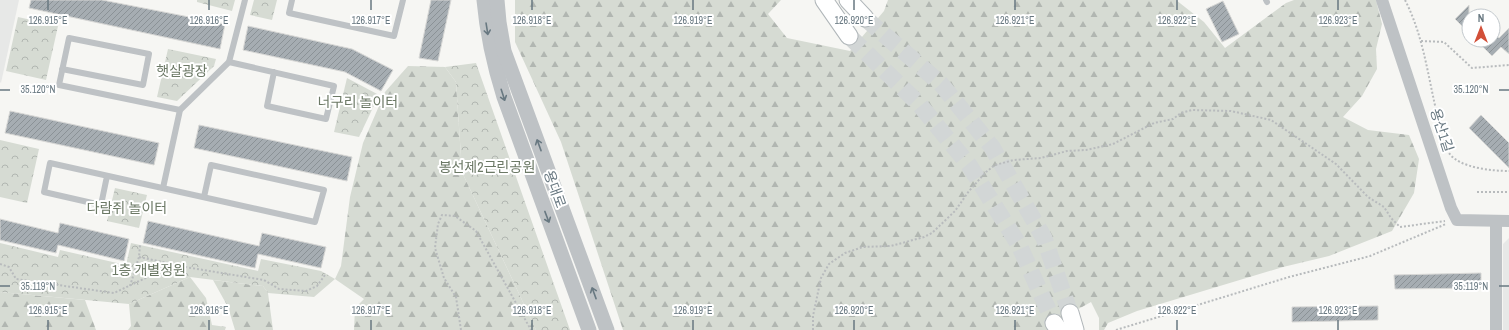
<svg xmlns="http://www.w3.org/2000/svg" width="1509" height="330" font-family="'Archivo Narrow','Noto Sans KR',sans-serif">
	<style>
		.built { fill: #e7e8e7 }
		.forest { fill: url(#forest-firs) }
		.park { fill: url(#park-crowns) }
		.building { fill: url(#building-hatch); stroke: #d8d8d6 }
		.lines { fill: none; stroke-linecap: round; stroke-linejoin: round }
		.secondary-tunnel { stroke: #d2d6d6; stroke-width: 17; stroke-dasharray: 17 8; stroke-linecap: butt }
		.secondary-casing { stroke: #b0b6b9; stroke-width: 19 }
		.path { stroke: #b8bbbd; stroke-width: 2; stroke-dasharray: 2 2; stroke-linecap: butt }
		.service { stroke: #bec2c5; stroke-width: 6 }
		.minor { stroke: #bec2c5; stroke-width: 12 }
		.tertiary { stroke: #bec2c5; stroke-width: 15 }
		.secondary { stroke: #fff; stroke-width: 17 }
		.oneway { stroke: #687881 }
		.ticks { fill: none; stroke: #687881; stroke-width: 1.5 }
		.labels { text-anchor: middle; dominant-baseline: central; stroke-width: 4; stroke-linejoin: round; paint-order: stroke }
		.park-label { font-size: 14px; fill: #6c7966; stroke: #fff }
		.street-label { font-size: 14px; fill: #687881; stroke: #fff }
		.ticks-label { font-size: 10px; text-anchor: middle; fill: #687881; stroke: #fff; stroke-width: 4; stroke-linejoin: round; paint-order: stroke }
	</style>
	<defs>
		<pattern id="forest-firs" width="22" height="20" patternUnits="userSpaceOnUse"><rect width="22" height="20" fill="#d6dbd3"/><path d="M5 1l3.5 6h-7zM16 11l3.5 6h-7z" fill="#b1b6b1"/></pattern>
		<pattern id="park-crowns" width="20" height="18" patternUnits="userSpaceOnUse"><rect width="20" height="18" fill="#d6dbd3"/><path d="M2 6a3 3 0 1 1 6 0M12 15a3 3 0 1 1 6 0" fill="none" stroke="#b1b6b1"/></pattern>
		<pattern id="building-hatch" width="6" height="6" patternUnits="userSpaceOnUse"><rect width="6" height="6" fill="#a6adb2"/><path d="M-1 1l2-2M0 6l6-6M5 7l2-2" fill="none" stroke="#8b9296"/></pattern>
	</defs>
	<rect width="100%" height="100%" fill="#f6f6f3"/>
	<g class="built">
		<polygon points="0,0 19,0 1,83 0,82"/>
		<polygon points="1509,238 1509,330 1503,330 1503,244"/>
	</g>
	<g class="forest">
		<polygon points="515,0 781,0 768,14 787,38 850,51 884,11 888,0 1176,0 1204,22 1225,48 1286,3 1294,0 1376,0 1382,24 1376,49 1377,69 1362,96 1343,117 1368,130 1409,135 1419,159 1414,193 1392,231 1329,256 1283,267 1137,311 1108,323 1104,330 1099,330 1099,318 1091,302 1064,317 1047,330 623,330 561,142 515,42"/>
		<polygon points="408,66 445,67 456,82 462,172 536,330 354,330 355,308 364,299 335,279 341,266 350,197 363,143 385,92"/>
		<polygon points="190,277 206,298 212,325 226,327 225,330 128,330 131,326 129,304"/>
		<polygon points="213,280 263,286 268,293 273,330 235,330 228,307"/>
		<polygon points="0,292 85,300 96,330 0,330"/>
	</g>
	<g class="park">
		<polygon points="197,0 235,0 232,11 197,2"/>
		<polygon points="254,0 277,0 272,20 250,15"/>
		<polygon points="18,17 58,26 46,80 6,71"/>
		<polygon points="168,49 216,59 214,66 177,101 157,97"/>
		<polygon points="476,63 570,330 536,330 462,172 456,82 445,67"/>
		<polygon points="347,78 379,95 359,137 334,132"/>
		<polygon points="0,140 39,149 27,203 0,197"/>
		<polygon points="115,188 147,195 139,228 107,221"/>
		<polygon points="0,243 58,257 60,250 126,265 131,243 258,271 261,259 321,271 335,279 314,297 268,293 263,286 190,277 129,304 0,292"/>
	</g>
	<g class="building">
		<polygon points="31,0 102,0 225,24 220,49 29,8"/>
		<polygon points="431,0 451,0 438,61 419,58"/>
		<polygon points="1223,1 1239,34 1222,42 1206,9"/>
		<polygon points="1469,5 1469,33 1455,19"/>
		<polygon points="248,26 352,49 393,70 381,91 345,72 243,50"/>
		<polygon points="1509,28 1509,54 1501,47 1492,56 1476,40 1493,40 1493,32 1499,38"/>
		<polygon points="10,111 159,143 154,165 5,133"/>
		<polygon points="1481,115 1509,143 1509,168 1469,128"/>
		<polygon points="199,125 352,157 347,181 194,148"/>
		<polygon points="0,219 58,233 60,223 129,239 124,261 58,245 56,253 0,240"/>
		<polygon points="148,221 259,246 262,233 326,247 321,268 258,254 255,268 143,243"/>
		<polygon points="1481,273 1481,288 1395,289 1394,275"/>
		<polygon points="1378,306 1378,320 1292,322 1292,307"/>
	</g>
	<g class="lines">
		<g class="secondary-tunnel">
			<polyline points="865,18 941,84 992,147 1044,238 1070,313"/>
			<polyline points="849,36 919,104 969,165 1019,245 1054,323"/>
		</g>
		<defs>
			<g id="secondary">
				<polyline points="824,0 849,36"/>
				<polyline points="848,0 865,18"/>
				<polyline points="1070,313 1075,330"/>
				<polyline points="1054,323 1059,330"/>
			</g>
		</defs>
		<use href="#secondary" class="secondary-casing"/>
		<g class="path">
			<path d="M1405,0c19,37 23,78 33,118 3,11 4,26 11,35 10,15 44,18 60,18"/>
			<polyline points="1421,41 1444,42 1472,68 1509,65"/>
			<polyline points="1477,192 1509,192"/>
			<polyline points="139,257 172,264"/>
			<polyline points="0,264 9,267 16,279 114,293 173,265 264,280 279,289 306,291 317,286 325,275"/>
			<polyline points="130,286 139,257 140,245"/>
			<polyline points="461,330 456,297 444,278 435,248 438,224 442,215 455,216 476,231 531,330"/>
			<polyline points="813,330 813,316 821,278 829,264 845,253 863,247 891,246 924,237 932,233 955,211 969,191 986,172 995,165 1014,160 1041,158 1067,151 1086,150 1113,144 1154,123 1173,119 1181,113 1192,110 1231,111 1271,120 1336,164 1368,197 1384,207 1391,218 1400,227 1445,221"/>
			<polyline points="1116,330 1289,277 1370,256 1446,224"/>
		</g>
		<g class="service">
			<polyline points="292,0 289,13 394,36 403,0"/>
			<polyline points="1266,0 1267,2"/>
			<polyline points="229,62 334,86 326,119 267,106 274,72"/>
			<polyline points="62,69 143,85 149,54 69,38 59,85 180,110"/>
			<polyline points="107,176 101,205 44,192 50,163 315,222 324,190 211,165 204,197"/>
			<polyline points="163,188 180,110 229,62 245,0"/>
		</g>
		<g class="minor">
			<polyline points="1382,0 1451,208 1457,220 1509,221"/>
			<polyline points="1496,330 1496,221"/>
		</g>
		<g class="tertiary">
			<path d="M484,0c3,34 10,65 20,97l85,233"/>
			<polyline points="497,0 499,22 504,51 607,330"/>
		</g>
		<use href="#secondary" class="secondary"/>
	</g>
	<defs><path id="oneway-shaft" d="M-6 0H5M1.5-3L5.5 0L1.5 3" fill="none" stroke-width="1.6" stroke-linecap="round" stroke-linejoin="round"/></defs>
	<g class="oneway">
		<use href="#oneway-shaft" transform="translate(487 29) rotate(81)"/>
		<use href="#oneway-shaft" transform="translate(503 95) rotate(72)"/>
		<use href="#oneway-shaft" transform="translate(539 145) rotate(-110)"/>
		<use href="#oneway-shaft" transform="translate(547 217) rotate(69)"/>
		<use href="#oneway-shaft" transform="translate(594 293) rotate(-110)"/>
	</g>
	<path class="ticks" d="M48,0v10M209,0v10M371,0v10M532,0v10M693,0v10M854,0v10M1015,0v10M1177,0v10M1338,0v10M0,90h10M1499,90h10M0,286h10M1499,286h10M48,320v10M209,320v10M371,320v10M532,320v10M693,320v10M854,320v10M1015,320v10M1177,320v10M1338,320v10"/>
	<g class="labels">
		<g class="park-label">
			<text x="182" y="71">햇살광장</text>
			<text x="358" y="102">너구리 놀이터</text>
			<text x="487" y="167">봉선제2근린공원</text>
			<text x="127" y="208">다람쥐 놀이터</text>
			<text x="149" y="270">1층 개별정원</text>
		</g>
		<g class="street-label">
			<text transform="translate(1442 130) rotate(72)">용산1길</text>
			<text transform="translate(555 189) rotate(70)">용대로</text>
		</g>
	</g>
	<g class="ticks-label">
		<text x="48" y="24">126.915°E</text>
		<text x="209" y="24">126.916°E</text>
		<text x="371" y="24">126.917°E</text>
		<text x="532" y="24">126.918°E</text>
		<text x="693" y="24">126.919°E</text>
		<text x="854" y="24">126.920°E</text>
		<text x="1015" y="24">126.921°E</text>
		<text x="1177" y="24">126.922°E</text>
		<text x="1338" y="24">126.923°E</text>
		<text x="38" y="93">35.120°N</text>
		<text x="1471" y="93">35.120°N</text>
		<text x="38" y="290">35.119°N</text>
		<text x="1471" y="290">35.119°N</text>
		<text x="48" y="314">126.915°E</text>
		<text x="209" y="314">126.916°E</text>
		<text x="371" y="314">126.917°E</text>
		<text x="532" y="314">126.918°E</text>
		<text x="693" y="314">126.919°E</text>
		<text x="854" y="314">126.920°E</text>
		<text x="1015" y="314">126.921°E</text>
		<text x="1177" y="314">126.922°E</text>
		<text x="1338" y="314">126.923°E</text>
	</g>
	<g transform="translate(1481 28)"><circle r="19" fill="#ffffff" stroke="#c3c9cd"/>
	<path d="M0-3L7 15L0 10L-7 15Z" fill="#d24f38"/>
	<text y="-6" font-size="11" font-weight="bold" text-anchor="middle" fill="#687881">N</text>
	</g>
</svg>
